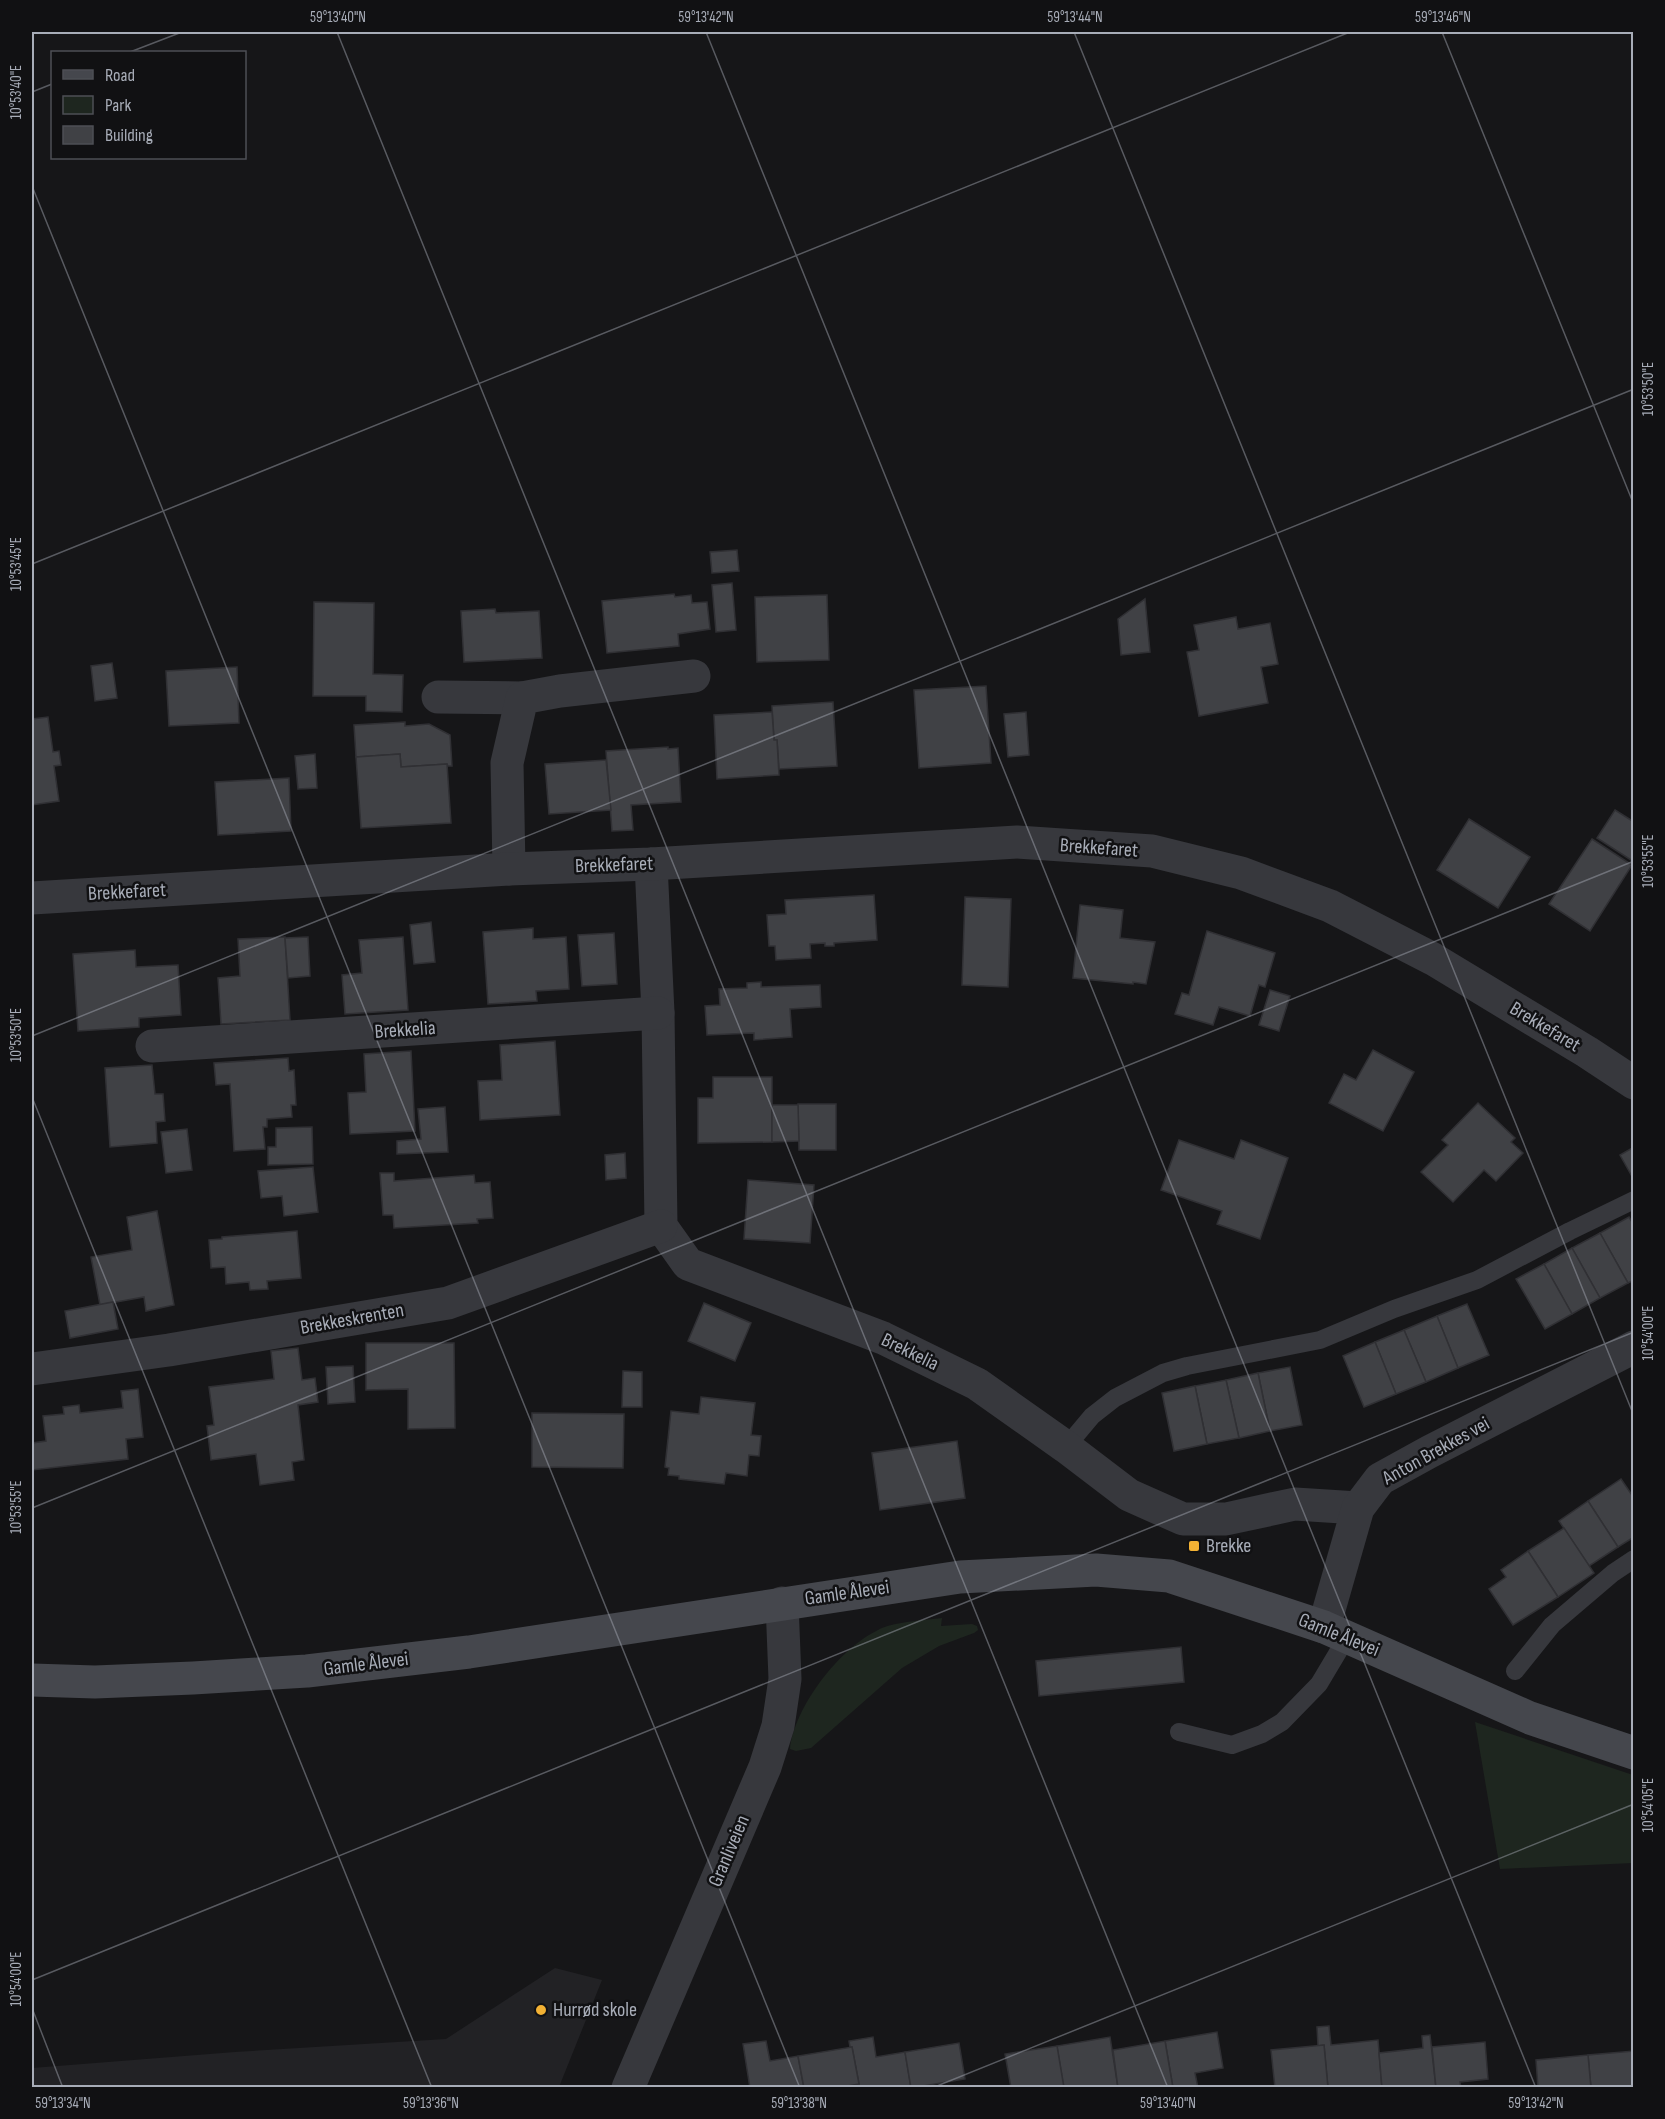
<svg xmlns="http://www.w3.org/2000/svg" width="1665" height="2119" font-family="'Sofia Sans Condensed',sans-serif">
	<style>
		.built { fill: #222225 }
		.green { fill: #1e261f }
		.building { fill: #404145; stroke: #303034; stroke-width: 1.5 }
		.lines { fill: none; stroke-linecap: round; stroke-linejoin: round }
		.lane { stroke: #37383d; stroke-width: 18 }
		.street { stroke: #37383d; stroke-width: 33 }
		.secondary { stroke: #45474d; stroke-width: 33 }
		.ticks { fill: none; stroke: #a8adb8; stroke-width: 1.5; stroke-opacity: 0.45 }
		.poi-dot { fill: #f2b134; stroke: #111113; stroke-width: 2 }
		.labels { text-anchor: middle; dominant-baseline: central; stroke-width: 5; stroke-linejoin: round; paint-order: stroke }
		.street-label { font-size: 20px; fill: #a8adb8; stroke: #111113 }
		.poi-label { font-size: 20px; fill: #a8adb8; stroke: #111113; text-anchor: start }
		.neatline { fill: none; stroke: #a8adb8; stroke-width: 2 }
		.ticks-label { font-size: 15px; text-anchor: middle; fill: #a8adb8 }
	</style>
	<rect width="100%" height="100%" fill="#161618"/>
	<polygon class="built" points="555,1968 602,1980 559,2087 32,2087 32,2068 235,2052 446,2039"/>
	<g class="green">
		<path d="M942,1618l-1,8 31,-2 5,2 1,4 -4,3 -35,13 -37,22 -91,80 -15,3 -6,-2c5,-43 49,-100 88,-119 14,-8 47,-10 64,-12z"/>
		<polygon points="1475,1722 1633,1775 1633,1863 1500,1869"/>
	</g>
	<g class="building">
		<polygon points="737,550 739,571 712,573 710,552"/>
		<polygon points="732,583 736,630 716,632 712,585"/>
		<polygon points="674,594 675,597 691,595 692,603 707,602 710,629 678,634 679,646 607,653 602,601"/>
		<polygon points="827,595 829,660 757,662 755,597"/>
		<polygon points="1145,599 1150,652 1121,655 1118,619"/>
		<polygon points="314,602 374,603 373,674 403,675 402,712 366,711 366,696 313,696"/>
		<polygon points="495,609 496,613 539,611 542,658 464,662 461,611"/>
		<polygon points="1236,617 1238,629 1270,623 1278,664 1261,667 1268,703 1199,716 1187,652 1199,650 1194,625"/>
		<polygon points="112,663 117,698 95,701 91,666"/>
		<polygon points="237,667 239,723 169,726 166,671"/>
		<polygon points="986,686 991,763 919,768 914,690"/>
		<polygon points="833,702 837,766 779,769 777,740 774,740 772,706"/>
		<polygon points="772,712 774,740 777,740 779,775 717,779 714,715"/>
		<polygon points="1026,712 1029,755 1008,757 1004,714"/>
		<polygon points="48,717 53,752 59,751 61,765 54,766 59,801 32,805 32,719"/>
		<polygon points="405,722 405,726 429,724 450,735 452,766 448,766 447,764 401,767 400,754 356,757 354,725"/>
		<polygon points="668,747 668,749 678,748 681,802 631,805 633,830 612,831 606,751"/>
		<polygon points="315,754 317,788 298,789 295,756"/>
		<polygon points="400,754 401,767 447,764 451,823 361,828 356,757"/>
		<polygon points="606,760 611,810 549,814 545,764"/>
		<polygon points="289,778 291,831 218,835 215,782"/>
		<polygon points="1615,810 1634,822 1634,857 1631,860 1597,838"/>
		<polygon points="1469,819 1530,857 1498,908 1437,870"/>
		<polygon points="1592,839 1632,865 1590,931 1549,904"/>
		<polygon points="874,895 877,940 834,943 834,946 825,946 825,943 810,944 811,958 776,960 775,946 769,946 767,915 786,914 785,900"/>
		<polygon points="965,897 1011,899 1008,987 962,985"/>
		<polygon points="1080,905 1123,910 1120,938 1155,942 1146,984 1133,982 1133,984 1073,978"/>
		<polygon points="431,922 435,962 414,964 410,925"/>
		<polygon points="533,928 533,939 566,937 569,989 536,991 537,1001 488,1004 483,932"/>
		<polygon points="1207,931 1275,953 1265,987 1259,985 1250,1016 1219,1007 1213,1025 1175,1014 1182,993 1189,995"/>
		<polygon points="614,933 617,984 582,986 578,935"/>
		<polygon points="285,937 290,1020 221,1024 218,978 240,976 238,939"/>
		<polygon points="308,937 310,976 288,978 285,938"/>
		<polygon points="403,937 408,1010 345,1014 342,975 362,973 359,940"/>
		<polygon points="135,950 136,967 178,965 181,1015 139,1018 139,1027 78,1031 73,954"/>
		<polygon points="761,982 761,987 820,985 821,1007 790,1009 792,1037 754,1040 754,1033 707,1035 705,1006 720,1005 719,989 747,988 747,983"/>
		<polygon points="1270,990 1290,996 1279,1031 1259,1025"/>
		<polygon points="555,1041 560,1115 480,1120 478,1081 502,1080 500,1045"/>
		<polygon points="1373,1050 1414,1072 1383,1131 1329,1103 1344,1074 1356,1080"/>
		<polygon points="411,1051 415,1131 350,1134 348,1093 366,1092 364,1054"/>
		<polygon points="288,1058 289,1071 294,1070 296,1105 291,1105 292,1117 267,1119 267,1127 263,1127 265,1149 234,1151 230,1084 216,1085 214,1063"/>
		<polygon points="152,1065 155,1094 163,1094 165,1121 156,1122 157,1143 110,1147 105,1068"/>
		<polygon points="713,1077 772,1077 772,1142 698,1143 698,1098 713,1098"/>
		<polygon points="1478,1103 1515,1138 1511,1142 1523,1153 1496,1181 1484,1170 1453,1202 1421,1172 1448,1145 1442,1140"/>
		<polygon points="836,1104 836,1150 799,1150 798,1104"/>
		<polygon points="772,1105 798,1105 799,1141 772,1142"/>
		<polygon points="445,1107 448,1152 397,1154 397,1141 421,1139 418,1109"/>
		<polygon points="312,1127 313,1164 268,1165 268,1147 276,1147 276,1128"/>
		<polygon points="187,1129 192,1170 166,1173 161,1132"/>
		<polygon points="1179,1140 1234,1159 1241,1140 1288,1158 1260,1239 1217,1224 1222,1211 1161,1190"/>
		<polygon points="1634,1147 1634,1180 1620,1155"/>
		<polygon points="625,1153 626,1178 606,1180 605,1155"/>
		<polygon points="313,1167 318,1212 284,1216 282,1196 261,1198 258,1171"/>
		<polygon points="380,1173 394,1173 394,1181 474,1175 475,1183 490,1182 493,1218 477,1219 478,1223 394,1228 393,1215 383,1215"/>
		<polygon points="748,1180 814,1185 810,1243 744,1239"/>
		<polygon points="157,1211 174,1305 146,1311 144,1297 100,1305 91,1257 132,1250 127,1217"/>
		<polygon points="1629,1217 1634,1225 1634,1280 1628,1283 1600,1233"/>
		<polygon points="297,1231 301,1278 267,1281 268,1289 250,1290 249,1282 226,1284 225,1267 211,1268 209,1240 222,1239 222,1237"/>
		<polygon points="1600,1233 1628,1283 1600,1298 1572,1248"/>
		<polygon points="1572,1248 1600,1298 1572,1314 1544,1264"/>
		<polygon points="1544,1264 1572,1314 1545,1329 1516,1279"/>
		<polygon points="113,1302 118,1329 70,1338 65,1311"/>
		<polygon points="704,1303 751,1323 735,1361 688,1341"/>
		<polygon points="1467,1304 1489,1355 1458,1368 1437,1316"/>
		<polygon points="1437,1316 1458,1368 1426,1382 1404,1330"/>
		<polygon points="1404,1330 1426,1382 1396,1394 1375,1342"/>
		<polygon points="1375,1342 1396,1394 1364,1407 1343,1356"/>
		<polygon points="366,1343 454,1343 455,1428 408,1429 408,1389 366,1390"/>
		<polygon points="298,1348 302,1380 315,1378 318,1402 298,1405 304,1460 292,1462 294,1480 260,1485 256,1454 211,1460 207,1426 214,1425 209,1387 274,1379 271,1351"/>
		<polygon points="353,1366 355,1402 328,1404 326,1367"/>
		<polygon points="1290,1367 1302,1425 1270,1431 1258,1373"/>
		<polygon points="623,1371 642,1372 642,1407 622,1407"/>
		<polygon points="1258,1373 1270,1431 1239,1438 1226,1380"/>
		<polygon points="1226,1380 1239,1438 1207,1444 1195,1386"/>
		<polygon points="1195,1386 1207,1444 1174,1451 1162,1393"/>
		<polygon points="138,1389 143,1437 126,1439 128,1459 32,1470 32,1443 46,1441 43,1416 64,1414 63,1407 79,1405 80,1413 123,1408 121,1391"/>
		<polygon points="701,1397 755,1403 751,1435 761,1436 759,1456 749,1455 747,1476 726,1473 724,1484 679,1479 679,1476 668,1475 669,1468 665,1467 671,1411 699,1414"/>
		<polygon points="532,1413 624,1414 623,1468 532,1467"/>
		<polygon points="957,1441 965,1498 880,1510 872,1453"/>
		<polygon points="1621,1479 1634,1498 1634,1537 1618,1547 1588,1501"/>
		<polygon points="1588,1501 1618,1547 1589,1566 1559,1521"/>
		<polygon points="1564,1528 1594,1573 1558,1597 1528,1551"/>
		<polygon points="1528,1551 1558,1597 1513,1625 1489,1589 1506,1577 1501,1570"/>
		<polygon points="1181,1647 1184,1682 1039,1696 1036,1661"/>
		<polygon points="1329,2026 1331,2045 1378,2040 1382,2088 1328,2088 1324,2045 1318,2046 1317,2027"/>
		<polygon points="1217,2032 1223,2068 1195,2073 1198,2088 1173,2088 1165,2041"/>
		<polygon points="1430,2035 1436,2088 1382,2088 1379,2053 1423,2048 1422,2036"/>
		<polygon points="873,2037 876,2057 905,2052 911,2088 857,2088 857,2084 859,2084 852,2047 850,2047 849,2041"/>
		<polygon points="1110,2037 1118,2088 1064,2088 1057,2046"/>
		<polygon points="766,2041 770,2061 798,2056 804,2088 750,2088 743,2044"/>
		<polygon points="1165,2041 1173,2088 1118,2088 1113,2050"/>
		<polygon points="1485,2042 1488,2079 1460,2082 1461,2088 1436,2088 1432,2047"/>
		<polygon points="959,2043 965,2079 911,2088 905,2052"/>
		<polygon points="1324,2045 1328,2088 1275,2088 1271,2050"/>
		<polygon points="1057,2046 1064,2088 1011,2088 1005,2054"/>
		<polygon points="852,2047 859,2084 836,2088 804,2088 798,2056"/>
		<polygon points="1634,2051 1634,2088 1591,2088 1588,2055"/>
		<polygon points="1588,2055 1591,2088 1538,2088 1536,2060"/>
	</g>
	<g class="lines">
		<g class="lane">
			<polyline points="1066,1447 1092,1416 1115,1398 1163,1373 1187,1366 1320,1340 1394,1309 1477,1280 1570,1231 1634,1200"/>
			<polyline points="1515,1671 1552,1625 1613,1573 1634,1559"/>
			<polyline points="1179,1732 1232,1745 1262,1734 1282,1722 1319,1684 1347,1637"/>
		</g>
		<g class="street">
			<polyline points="438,697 522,698"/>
			<polyline points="651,864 658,1013 661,1226 688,1264 883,1338 977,1384 1066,1447 1129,1495 1183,1519 1226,1519 1295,1504 1358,1508"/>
			<polyline points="509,869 507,763 522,698 560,691 694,676"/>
			<polyline points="32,898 509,869 651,864 1017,842 1152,851 1241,873 1330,906 1433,959 1587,1052 1634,1083"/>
			<polyline points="152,1046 658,1013"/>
			<polyline points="32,1369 169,1350 448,1303 661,1226"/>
			<polyline points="1324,1627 1358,1508 1380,1479 1429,1452 1634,1347"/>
			<polyline points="628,2088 765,1767 778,1726 785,1679 782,1603"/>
		</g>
		<polyline class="secondary" points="32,1680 95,1682 193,1678 307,1671 469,1652 960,1577 1096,1570 1169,1576 1324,1627 1530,1718 1634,1753"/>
	</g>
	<path class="ticks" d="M337,32l831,2056M706,32l830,2056M1074,32l560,1384M1442,32l192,473M130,52l52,-20M32,92l20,-8M32,186l768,1902M32,564l1318,-532M32,1036l1602,-647M32,1097l400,991M32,1508l1602,-647M32,1980l1602,-648M32,2008l31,80M932,2088l702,-284"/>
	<g class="poi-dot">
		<rect x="1188" y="1540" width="12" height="12" rx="3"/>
		<circle cx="541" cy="2010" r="6"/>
	</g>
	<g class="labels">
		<g class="street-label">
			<text transform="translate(1099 848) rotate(4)">Brekkefaret</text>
			<text transform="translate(614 865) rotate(-2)">Brekkefaret</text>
			<text transform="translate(127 892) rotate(-3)">Brekkefaret</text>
			<text transform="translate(1545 1027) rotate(31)">Brekkefaret</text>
			<text transform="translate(405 1030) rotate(-4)">Brekkelia</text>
			<text transform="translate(352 1319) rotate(-10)">Brekkeskrenten</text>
			<text transform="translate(910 1352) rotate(26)">Brekkelia</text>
			<text transform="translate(1436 1451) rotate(-29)">Anton Brekkes vei</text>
			<text transform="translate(847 1593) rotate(-8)">Gamle Ålevei</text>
			<text transform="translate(1339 1635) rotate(22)">Gamle Ålevei</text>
			<text transform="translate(366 1664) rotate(-7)">Gamle Ålevei</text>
			<text transform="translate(729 1851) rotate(-67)">Granliveien</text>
		</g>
		<g class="poi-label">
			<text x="1206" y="1546">Brekke</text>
			<text x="553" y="2010">Hurrød skole</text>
		</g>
	</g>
	<rect width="1665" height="2119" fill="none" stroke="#111113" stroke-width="66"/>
	<rect x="51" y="51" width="195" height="108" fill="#111113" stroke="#4d4f55" stroke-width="1.5"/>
	<rect x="63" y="70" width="30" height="9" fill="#45474d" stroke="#4d4f55" stroke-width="1.5"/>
	<text x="105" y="81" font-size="18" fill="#a8adb8">Road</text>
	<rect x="63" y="96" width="30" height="18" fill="#1e261f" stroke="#4d4f55" stroke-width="1.5"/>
	<text x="105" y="111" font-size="18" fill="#a8adb8">Park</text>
	<rect x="63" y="126" width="30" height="18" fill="#404145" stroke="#4d4f55" stroke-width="1.5"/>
	<text x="105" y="141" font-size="18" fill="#a8adb8">Building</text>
	<rect x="33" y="33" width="1599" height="2053" class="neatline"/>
	<g class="ticks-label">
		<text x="338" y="22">59°13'40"N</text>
		<text x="706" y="22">59°13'42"N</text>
		<text x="1075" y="22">59°13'44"N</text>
		<text x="1443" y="22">59°13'46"N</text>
		<text transform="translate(16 92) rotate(-90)" y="5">10°53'40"E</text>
		<text transform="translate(1648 389) rotate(-90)" y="5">10°53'50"E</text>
		<text transform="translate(16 564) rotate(-90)" y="5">10°53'45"E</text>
		<text transform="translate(1648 861) rotate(-90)" y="5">10°53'55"E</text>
		<text transform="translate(16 1035) rotate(-90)" y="5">10°53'50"E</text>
		<text transform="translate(1648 1333) rotate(-90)" y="5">10°54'00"E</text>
		<text transform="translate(16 1507) rotate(-90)" y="5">10°53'55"E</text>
		<text transform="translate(1648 1805) rotate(-90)" y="5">10°54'05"E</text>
		<text transform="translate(16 1979) rotate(-90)" y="5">10°54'00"E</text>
		<text x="63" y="2108">59°13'34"N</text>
		<text x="431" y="2108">59°13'36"N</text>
		<text x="799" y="2108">59°13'38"N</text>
		<text x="1168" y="2108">59°13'40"N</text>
		<text x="1536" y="2108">59°13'42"N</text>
	</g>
</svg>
